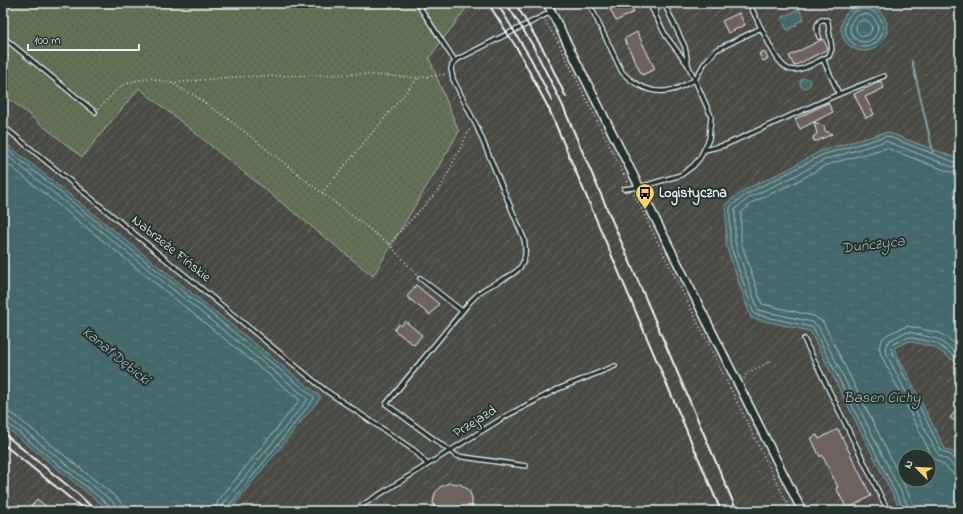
<svg xmlns="http://www.w3.org/2000/svg" width="963" height="514" font-family="'Indie Flower',sans-serif">
	<style>
		.industrial { fill: url(#industrial-furrows) }
		.grass { fill: url(#grass-dots); stroke: #a5b1a5 }
		.water { fill: url(#water-ripples); stroke: #869ea3; fill-rule: evenodd }
		.lines { fill: none; stroke-linecap: round; stroke-linejoin: round }
		.shore { stroke: #a6babf; stroke-width: 1 }
		.stream { stroke: #869ea3; stroke-width: 2 }
		.building { fill: #6e625c; stroke: #e8f1f8 }
		.service-casing { stroke: #e8f1f8; stroke-width: 6 }
		.minor-casing { stroke: #e8f1f8; stroke-width: 10 }
		.path { stroke: #e8f1f8; stroke-width: 1.5; stroke-dasharray: 1 3; stroke-linecap: butt }
		.service { stroke: #26332d; stroke-width: 3.5 }
		.minor { stroke: #26332d; stroke-width: 7 }
		.rail { stroke: #e8f1f8; stroke-width: 2 }
		.labels { text-anchor: middle; dominant-baseline: central; stroke-width: 4; stroke-linejoin: round; paint-order: stroke }
		.poi-label { font-size: 14px; font-weight: bold; fill: #e8f1f8; stroke: #26332d; text-anchor: start }
		.street-label { font-size: 14px; fill: #e8f1f8; stroke: #26332d }
		.water-label { font-size: 15px; font-style: italic; fill: #a6babf; stroke: #26332d }
	</style>
	<defs>
		<pattern id="industrial-furrows" width="10" height="10" patternUnits="userSpaceOnUse"><rect width="10" height="10" fill="#4b4b45"/><path d="M-1 1l2-2M0 10L10 0M9 11l2-2" fill="none" stroke="#656561"/></pattern>
		<pattern id="grass-dots" width="8" height="8" patternUnits="userSpaceOnUse"><rect width="8" height="8" fill="#627152"/><path d="M2 2h.1M6 6h.1" fill="none" stroke="#535a4e" stroke-width="1.8" stroke-linecap="round"/></pattern>
		<pattern id="water-ripples" width="26" height="14" patternUnits="userSpaceOnUse"><rect width="26" height="14" fill="#44676a"/><path d="M2 4q2-2 4 0t4 0M15 11q2-2 4 0t4 0" fill="none" stroke="#5f7d80"/></pattern>
	</defs>
	<rect width="100%" height="100%" fill="#3c413b"/>
	<filter id="ink" filterUnits="userSpaceOnUse"><feTurbulence type="fractalNoise" baseFrequency=".025" numOctaves="2"/><feDisplacementMap in="SourceGraphic" scale="8" xChannelSelector="R" yChannelSelector="G"/><feConvolveMatrix kernelMatrix="1 2 1 2 8 2 1 2 1" color-interpolation-filters="sRGB"/></filter>
	<g filter="url(#ink)">
		<g class="industrial">
			<polygon points="470,3 960,3 960,154 956,158 887,132 820,151 789,169 751,318 810,331 901,511 229,511 321,397 3,141 3,94 82,157 138,87 373,276 459,132 429,58"/>
			<polygon points="908,341 934,347 960,365 960,463 955,453 945,449 894,348"/>
			<polygon points="3,425 110,511 3,511"/>
		</g>
		<polygon class="grass" points="3,3 470,3 429,58 459,132 373,276 139,88 82,157 3,94"/>
		<g class="water">
			<circle cx="864" cy="28" r="23"/>
			<polygon points="799,9 804,18 803,20 796,23 797,25 787,30 781,18"/>
			<circle cx="805" cy="83" r="5"/>
			<path d="M887,132l69,26 4,-4v211l-26,-18 -26,-6 -14,7 51,101 10,4 5,10v48h-59l-91,-180 -59,-13 -25,-73v-41l20,-15 43,-20 31,-18zM905,456h24v24h-24z"/>
			<polygon points="3,141 321,397 229,511 110,511 3,425"/>
		</g>
		<g class="lines">
			<g class="shore">
				<circle cx="864" cy="28" r="19"/>
				<circle cx="864" cy="28" r="14"/>
				<circle cx="864" cy="28" r="8"/>
				<polyline points="3,146 314,397 314,399 228,507 227,511"/>
				<polyline points="3,152 307,398 307,400 223,504 221,511"/>
				<polyline points="3,160 299,399 299,401 218,501 215,511"/>
				<path d="M960,347l-20,-14 -33,-7 -19,8 -5,4 -4,9 2,8 51,101c3,4 6,5 11,8 7,5 6,10 17,11"/>
				<polyline points="960,355 937,339 909,332 904,333 890,340 885,347 886,353 937,453 940,456 948,460 954,467 960,469"/>
				<polyline points="960,360 936,343 909,337 893,344 890,347 941,450 952,456 956,462 960,464"/>
				<polyline points="3,411 13,414 117,498 121,503 123,511"/>
				<polyline points="3,417 10,419 113,502 116,507 117,511"/>
				<polyline points="3,422 7,423 110,506 112,511"/>
				<polyline points="904,511 903,508 814,329 811,327 754,314 730,244 730,207 748,193 790,172 822,155 887,136 954,162 957,162 960,159"/>
				<polyline points="909,511 908,506 818,326 812,322 758,310 735,243 735,209 750,197 793,177 824,160 886,141 952,167 960,166"/>
				<polyline points="915,511 913,503 823,322 814,316 762,304 741,242 741,213 753,202 796,182 826,165 886,148 950,172 960,172"/>
			</g>
			<polyline class="stream" points="912,61 933,152"/>
		</g>
		<g class="building">
			<polygon points="612,3 630,3 634,12 616,21 608,5"/>
			<polygon points="739,13 745,25 728,33 722,21"/>
			<polygon points="637,32 655,69 642,75 624,39"/>
			<polygon points="823,39 828,49 794,66 789,56"/>
			<polygon points="764,51 768,59 763,61 759,54"/>
			<polygon points="881,81 884,88 865,97 874,114 866,118 854,94"/>
			<polygon points="828,103 833,112 800,129 795,119"/>
			<polygon points="814,122 824,126 825,131 832,134 817,141 814,141 813,137 817,134"/>
			<polygon points="416,285 439,304 430,315 407,297"/>
			<polygon points="405,321 422,335 414,345 394,330 399,324 401,326"/>
			<polygon points="960,405 960,418 957,422 950,418"/>
			<polygon points="838,429 871,496 847,509 836,488 838,487 822,455 820,457 811,438 817,435 819,439"/>
			<polygon points="449,483 460,484 469,490 472,498 472,511 435,511 433,502 435,493 440,487"/>
			<polygon points="37,499 52,511 28,511"/>
		</g>
		<g class="lines">
			<defs>
				<g id="service">
					<polyline points="417,3 455,61"/>
					<path d="M589,3l33,69c12,13 31,23 49,18 8,-1 16,-7 24,-10l-7,-15 -22,-29 -17,-33"/>
					<polyline points="664,3 685,47 688,64"/>
					<polyline points="749,3 761,28"/>
					<polyline points="655,15 658,3"/>
					<polyline points="3,37 95,112"/>
					<path d="M819,37c-2,-7 -4,-12 2,-17h6l1,3 4,26 -3,7 -6,3"/>
					<polyline points="839,94 884,76"/>
					<polyline points="3,126 325,390 415,451 427,464"/>
					<path d="M624,189l16,-2 41,-12 12,-9 7,-8 9,-19 2,-23 -16,-36 9,-16 12,-14 45,-22c7,12 18,43 33,42 10,0 21,-7 29,-11l16,35 -114,51 -20,5"/>
					<polyline points="420,278 462,311"/>
					<polyline points="804,339 888,511"/>
					<path d="M526,466l-69,-10 -71,-52 83,-101c5,-5 10,-11 17,-15 23,-13 45,-15 38,-49l-47,-112 -24,-48 -2,-10 1,-4 6,-6 93,-47"/>
					<polyline points="355,511 364,504 506,416 558,389 615,366"/>
				</g>
				<polyline id="minor" points="547,3 802,511"/>
			</defs>
			<use href="#service" class="service-casing"/>
			<use href="#minor" class="minor-casing"/>
			<g class="path">
				<polyline points="545,21 558,42 628,183"/>
				<polyline points="172,83 231,77 362,74 418,78 447,74"/>
				<polyline points="98,109 119,87 134,81 150,78 171,83 195,96 231,121 322,193 389,244 441,187 471,127"/>
				<polyline points="322,193 418,78"/>
				<polyline points="634,194 791,511"/>
				<polyline points="389,244 417,275"/>
				<polyline points="744,379 747,373 773,360"/>
			</g>
			<use href="#service" class="service"/>
			<use href="#minor" class="minor"/>
			<g class="rail">
				<polyline points="488,3 518,50 549,109 721,511"/>
				<polyline points="497,3 531,59 552,101"/>
				<polyline points="506,3 532,44 562,104 737,511"/>
				<polyline points="515,3 544,51 566,97"/>
				<polyline points="3,433 78,494 96,511"/>
				<polyline points="3,444 86,511"/>
			</g>
		</g>
	</g>
	<defs>
		<symbol id="bus-pin" viewBox="-11 -11 22 30"><path d="M0 17L-7.5 6A9.5 9.5 0 1 1 7.5 6Z" fill="#ffd166" stroke="#26332d"/><path d="M-5-6H5V4H4V6H2V4H-2V6H-4V4H-5ZM-3.5-4V0h7V-4ZM-3.5 1.2v1.5H-2V1.2ZM2 1.2v1.5H3.5V1.2Z" fill="#111"/></symbol>
	</defs>
	<g fill-rule="evenodd">
		<use href="#bus-pin" x="634" y="182" width="22" height="30"/>
	</g>
	<g class="labels">
		<g class="poi-label">
			<text x="659" y="193">Logistyczna</text>
		</g>
		<g class="street-label">
			<text transform="translate(171 249) rotate(39)">Nabrzeże Fińskie</text>
			<text transform="translate(475 422) rotate(-32)">Przejazd</text>
		</g>
		<g class="water-label">
			<text transform="translate(873 245) rotate(-7)">Duńczyca</text>
			<text transform="translate(116 356) rotate(39)">Kanał Dębicki</text>
			<text x="882" y="398">Basen Cichy</text>
		</g>
	</g>
	<rect width="963" height="514" fill="none" stroke="#26332d" stroke-width="16"/>
	<rect x="8" y="8" width="947" height="498" fill="none" stroke="#e8f1f8" stroke-width="1.5" filter="url(#ink)"/>
	<g transform="translate(917 468) rotate(294)"><circle r="19" fill="#26332d" stroke="#747f7e"/>
	<path d="M0-3L7 15L0 10L-7 15Z" fill="#ffd166"/>
	<text y="-6" font-size="11" font-weight="bold" text-anchor="middle" fill="#e8f1f8">N</text>
	</g>
	<path d="M28 44v6h111v-6" fill="none" stroke="#e8f1f8" stroke-width="2"/>
	<text x="34" y="44" font-size="12" fill="#e8f1f8" stroke="#26332d" stroke-width="3" paint-order="stroke">100 m</text>
</svg>
